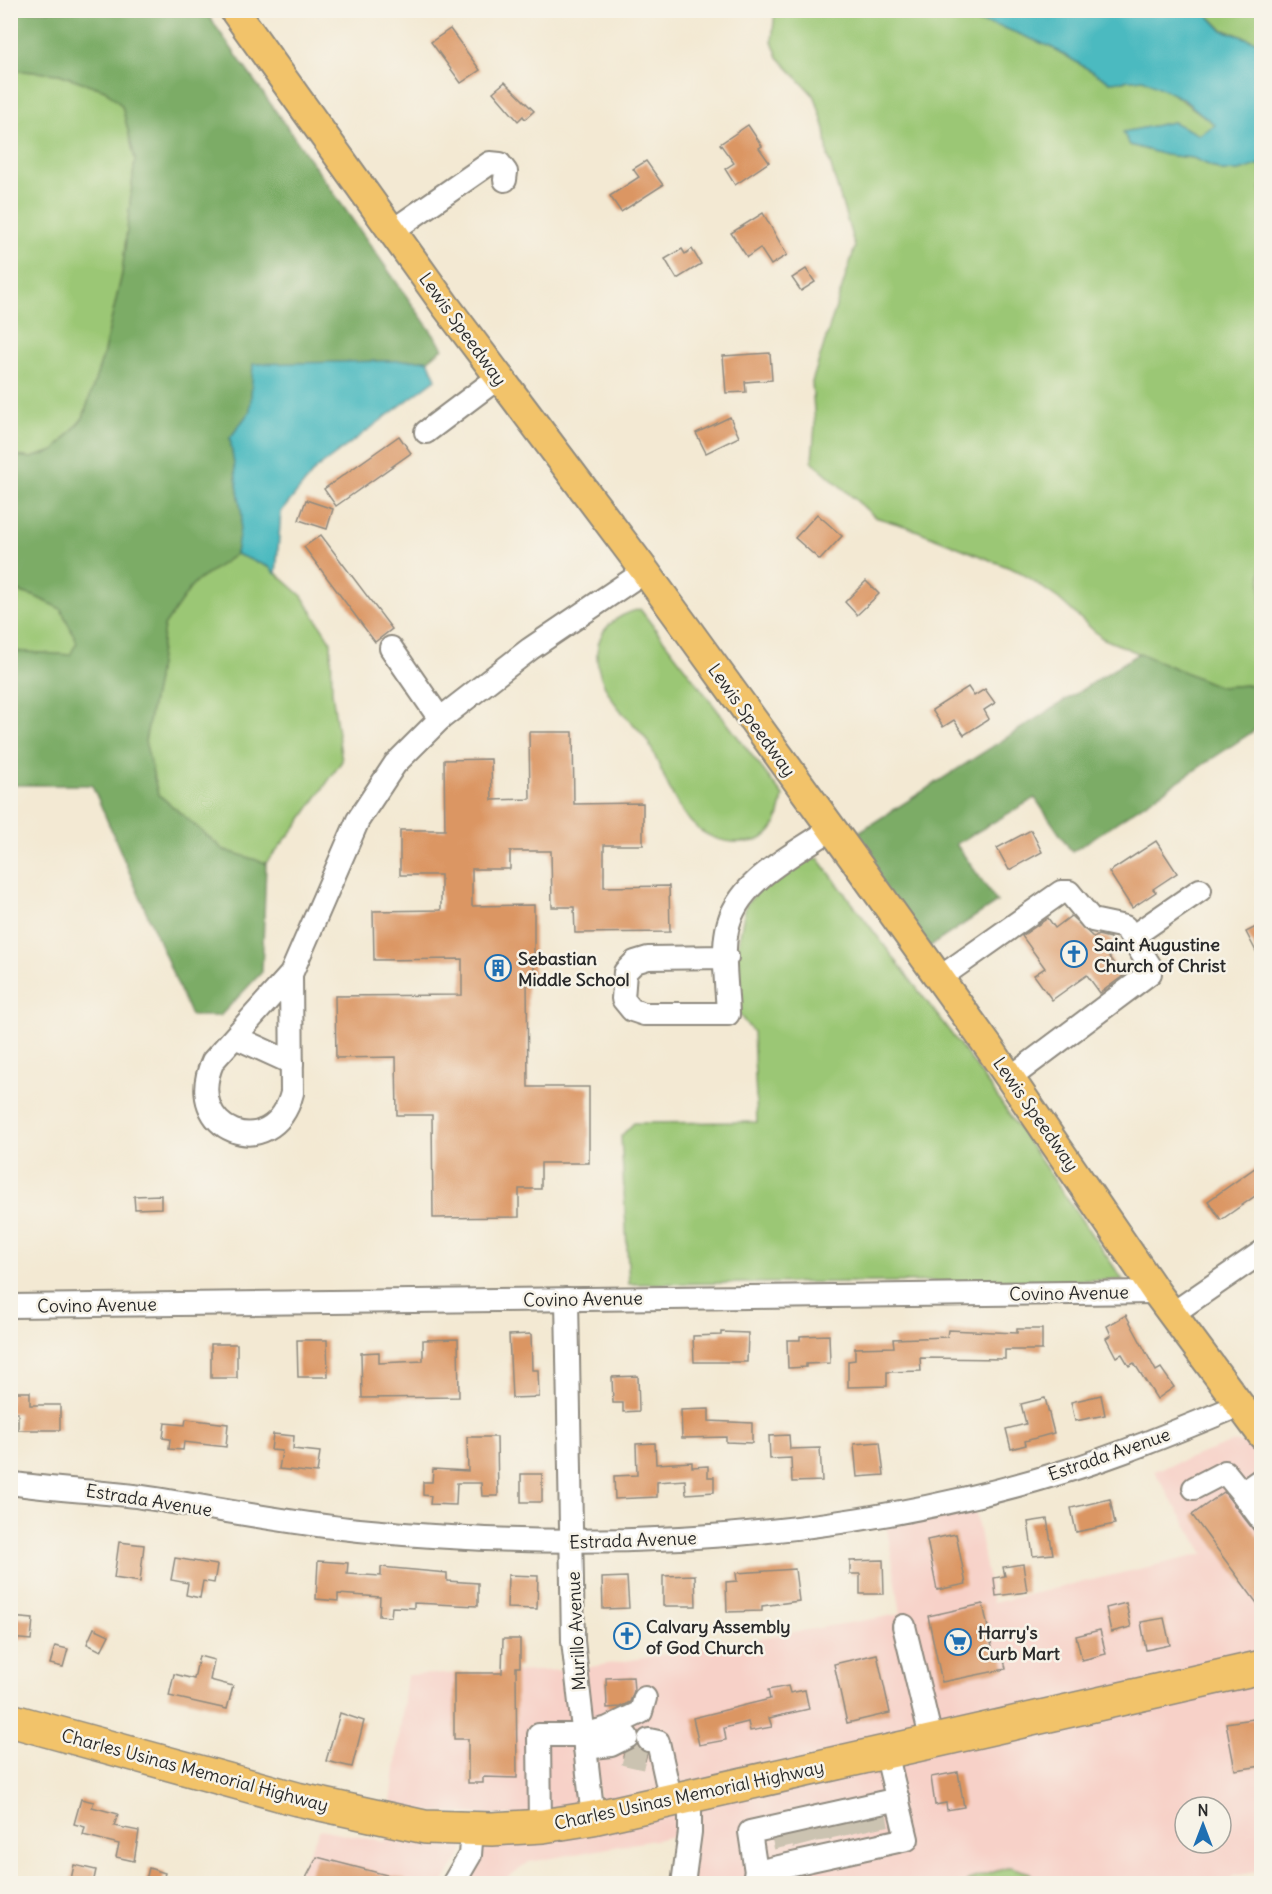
<svg xmlns="http://www.w3.org/2000/svg" width="1272" height="1894" font-family="Delius,sans-serif">
	<style>
		.built { fill: #f7d1c8; fill-rule: evenodd }
		.green { fill: #9bc775; stroke: #637950; stroke-width: 1.5 }
		.forest { fill: #7cac66; stroke: #546c48; stroke-width: 1.5 }
		.water { fill: #4bbac0; stroke: #3b7276; stroke-width: 1.5 }
		.building { fill: #db9664 }
		.lines { fill: none; stroke-linecap: round; stroke-linejoin: round }
		.minor-tunnel { stroke: #cbc3b1; stroke-width: 22; stroke-dasharray: 22 11; stroke-linecap: butt }
		.minor-casing { stroke: #8f8a7f; stroke-width: 26 }
		.major-casing { stroke: #8f8a7f; stroke-width: 32 }
		.highway-casing { stroke: #8f8a7f; stroke-width: 36 }
		.minor { stroke: #fff; stroke-width: 22 }
		.major { stroke: #f2c36a; stroke-width: 28 }
		.highway { stroke: #f2c36a; stroke-width: 33 }
		.labels { text-anchor: middle; dominant-baseline: central; stroke-width: 5; stroke-linejoin: round; paint-order: stroke }
		.street-label { font-size: 18px; fill: #2b2b2b; stroke: #f7f3e8 }
		.poi-label { font-size: 18px; font-weight: bold; fill: #2b2b2b; stroke: #f7f3e8; text-anchor: start }
	</style>
	<rect width="100%" height="100%" fill="#f7f3e8"/>
	<filter id="ink" filterUnits="userSpaceOnUse"><feTurbulence type="fractalNoise" baseFrequency=".0167" numOctaves="2"/><feDisplacementMap in="SourceGraphic" scale="12" xChannelSelector="R" yChannelSelector="G"/><feConvolveMatrix kernelMatrix="1 2 1 2 8 2 1 2 1" color-interpolation-filters="sRGB"/></filter>
	<filter id="wash" filterUnits="userSpaceOnUse"><feTurbulence type="fractalNoise" baseFrequency=".008" numOctaves="4" result="noise"/><feDisplacementMap in="SourceGraphic" scale="24" xChannelSelector="R" yChannelSelector="G"/><feGaussianBlur stdDeviation="1.35" result="paint"/><feColorMatrix in="noise" values="0 0 0 0 0 0 0 0 0 0 0 0 0 0 0 0 0 1.4 0 .05"/><feComposite in="paint" operator="in"/></filter>
	<g filter="url(#wash)">
		<rect width="100%" height="100%" fill="#f3e9d3"/>
		<g class="built">
			<polygon points="1233,1442 1258,1445 1261,1449 1261,1658 600,1808 584,1668 901,1614 886,1522 974,1505 993,1603 1204,1554 1154,1471"/>
			<polygon points="568,1670 584,1811 542,1817 390,1810 407,1675"/>
			<path d="M1261,1676v195l-27,5 -9,8 -189,-1 -6,-10 -62,7 -2,3 -275,1 7,-80zM1185,1807h36v36h-36z"/>
			<polygon points="682,1807 682,1835 529,1862 500,1883 463,1884 479,1838"/>
			<polygon points="387,1828 464,1838 463,1852 443,1883 293,1884 320,1829 385,1842"/>
		</g>
		<g class="green">
			<polygon points="775,11 928,11 1002,27 1051,47 1110,82 1143,79 1166,89 1216,125 1199,135 1173,122 1124,132 1130,145 1166,155 1193,158 1222,171 1239,171 1261,164 1261,684 1220,687 1102,638 1059,599 1020,572 908,527 875,517 812,461 815,425 812,382 855,247 828,156 825,129 815,97 778,57 772,41"/>
			<polygon points="1204,11 1261,11 1261,43 1222,29"/>
			<polygon points="11,70 59,74 105,90 122,106 135,159 122,274 103,356 83,418 54,451 31,458 11,455"/>
			<polygon points="236,554 269,567 302,596 331,642 332,692 342,761 299,823 266,863 224,850 158,794 145,742 157,679 164,626 193,584"/>
			<polygon points="10,589 34,596 61,609 77,642 71,655 11,651"/>
			<path d="M640,609l143,187c-4,23 -8,44 -35,46 -67,5 -76,-55 -100,-100 -7,-12 -19,-21 -27,-31 -32,-39 -38,-87 19,-102z"/>
			<polygon points="818,858 975,1065 1123,1280 629,1284 621,1136 634,1123 757,1122 753,1032 737,1012 737,950 746,904 782,868"/>
			<polygon points="1010,1867 1030,1873 1036,1883 966,1883 968,1880"/>
		</g>
		<g class="forest">
			<polygon points="10,11 205,11 443,348 428,360 254,365 250,411 230,438 242,516 236,554 193,584 164,626 157,679 145,741 158,794 224,850 266,863 262,972 220,1016 191,1016 92,785 11,785 11,651 70,655 77,642 61,609 34,596 11,589 11,455 31,458 54,451 83,418 103,356 122,274 135,159 122,106 105,90 59,74 11,70"/>
			<polygon points="1139,653 1220,687 1261,684 1261,726 1072,852 1035,798 956,844 997,902 926,949 848,839"/>
		</g>
		<g class="water">
			<polygon points="928,11 1204,11 1222,30 1261,43 1261,164 1239,171 1222,171 1193,158 1166,155 1130,145 1123,132 1173,122 1199,135 1215,125 1183,99 1143,79 1110,82 1051,47 1002,27"/>
			<polygon points="428,360 436,379 316,469 281,512 276,574 269,567 236,554 242,516 230,438 250,411 253,364"/>
		</g>
		<g id="blocks">
			<g class="building">
				<polygon points="450,29 480,70 461,83 431,42"/>
				<polygon points="505,82 534,111 525,119 523,116 518,121 493,92"/>
				<polygon points="748,125 762,146 759,148 769,162 735,185 725,169 734,163 720,144"/>
				<polygon points="646,161 663,185 621,212 610,196 639,177 633,169"/>
				<polygon points="763,213 787,255 771,265 760,248 747,257 731,233"/>
				<polygon points="682,249 685,254 692,249 701,264 677,279 665,259"/>
				<polygon points="806,269 815,282 801,291 792,278"/>
				<polygon points="770,353 772,380 745,382 746,392 726,393 723,356"/>
				<polygon points="730,417 739,437 706,453 696,433"/>
				<polygon points="399,436 411,453 336,506 324,489"/>
				<polygon points="306,500 333,509 327,529 299,520"/>
				<polygon points="817,514 842,536 820,560 795,538"/>
				<polygon points="321,535 392,629 375,642 304,547"/>
				<polygon points="866,581 879,594 857,615 845,602"/>
				<polygon points="968,687 974,696 985,689 995,703 984,710 989,719 964,735 954,720 943,727 932,710"/>
				<polygon points="529,732 573,732 574,804 643,803 643,845 604,845 604,887 669,886 670,932 575,933 574,907 552,907 551,851 510,851 510,869 472,869 472,906 534,905 534,976 527,976 528,1087 589,1087 589,1163 541,1163 541,1189 519,1189 519,1217 433,1218 432,1115 397,1115 396,1057 336,1058 335,996 462,995 462,959 374,960 373,911 441,910 441,875 400,875 400,830 445,830 444,760 491,759 492,800 530,799"/>
				<polygon points="1031,830 1042,852 1009,870 997,848"/>
				<polygon points="1156,841 1177,873 1153,889 1156,892 1132,908 1109,872"/>
				<polygon points="1071,916 1094,938 1098,935 1110,938 1119,950 1109,957 1123,976 1100,993 1087,975 1052,1000 1034,975 1045,968 1022,936 1048,918 1055,928"/>
				<polygon points="1262,924 1262,963 1246,932"/>
				<polygon points="1262,1163 1262,1191 1221,1220 1208,1201"/>
				<polygon points="161,1195 161,1208 135,1209 134,1196"/>
				<polygon points="1126,1315 1156,1371 1161,1368 1174,1387 1157,1399 1134,1363 1129,1366 1122,1354 1116,1357 1106,1338 1111,1335 1107,1326"/>
				<polygon points="1017,1329 1042,1329 1042,1350 1005,1350 1005,1359 920,1358 921,1371 887,1372 887,1386 848,1387 848,1361 855,1360 855,1348 894,1347 893,1339 947,1337 948,1330 1017,1333"/>
				<polygon points="721,1332 748,1333 747,1362 694,1362 693,1336 721,1335"/>
				<polygon points="531,1334 532,1370 538,1370 539,1397 512,1398 509,1335"/>
				<polygon points="829,1335 830,1363 806,1364 806,1367 788,1368 787,1340 800,1340 800,1336"/>
				<polygon points="458,1339 459,1397 362,1398 361,1353 379,1352 379,1363 423,1361 423,1340"/>
				<polygon points="297,1340 327,1340 328,1377 298,1377"/>
				<rect x="211" y="1344" width="26" height="34"/>
				<polygon points="638,1376 639,1411 623,1412 623,1403 613,1403 612,1377"/>
				<polygon points="10,1392 30,1392 30,1405 60,1405 60,1430 18,1430 18,1413 10,1413"/>
				<polygon points="1101,1395 1105,1415 1075,1421 1071,1402"/>
				<polygon points="1045,1398 1054,1433 1025,1441 1026,1445 1011,1449 1006,1429 1026,1424 1021,1404"/>
				<polygon points="709,1409 709,1421 752,1423 752,1443 726,1442 726,1437 682,1438 681,1410"/>
				<polygon points="186,1419 228,1424 226,1447 184,1442 183,1450 169,1449 170,1439 163,1438 165,1423 185,1425"/>
				<polygon points="273,1434 294,1436 293,1449 320,1452 317,1473 279,1469 282,1451 271,1450"/>
				<polygon points="789,1435 790,1449 820,1448 822,1481 792,1482 791,1458 770,1459 769,1436"/>
				<polygon points="467,1437 497,1437 498,1496 482,1496 481,1483 457,1483 456,1505 430,1504 431,1496 423,1495 423,1482 432,1482 433,1469 468,1471"/>
				<polygon points="880,1442 884,1475 857,1477 854,1444"/>
				<polygon points="655,1443 656,1464 692,1462 692,1467 708,1466 708,1477 714,1477 714,1492 686,1494 685,1480 657,1482 657,1497 615,1499 614,1476 637,1475 636,1444"/>
				<rect x="521" y="1474" width="21" height="28"/>
				<polygon points="1224,1492 1262,1541 1262,1610 1192,1515"/>
				<polygon points="1110,1499 1115,1524 1076,1532 1071,1508"/>
				<polygon points="1047,1519 1053,1554 1033,1556 1028,1522"/>
				<polygon points="956,1534 966,1584 937,1590 927,1540"/>
				<polygon points="119,1542 144,1545 140,1582 114,1578"/>
				<polygon points="175,1558 217,1565 214,1583 203,1581 200,1598 186,1595 188,1583 171,1580"/>
				<polygon points="883,1560 884,1594 860,1594 860,1574 850,1574 850,1561"/>
				<polygon points="318,1561 348,1563 347,1574 381,1576 381,1567 447,1573 447,1581 478,1583 478,1606 414,1603 414,1608 392,1607 391,1617 379,1616 380,1597 338,1594 338,1601 316,1599"/>
				<polygon points="1023,1564 1027,1592 996,1596 994,1578 1005,1576 1003,1567"/>
				<polygon points="795,1569 799,1601 762,1606 762,1611 727,1612 726,1582 737,1581 736,1573"/>
				<polygon points="508,1575 538,1576 537,1609 507,1608"/>
				<polygon points="695,1575 696,1606 663,1606 663,1576"/>
				<polygon points="627,1577 629,1608 603,1609 602,1578"/>
				<polygon points="1126,1603 1131,1627 1111,1632 1106,1608"/>
				<polygon points="983,1604 993,1652 1002,1650 1006,1669 942,1682 928,1616"/>
				<polygon points="10,1617 33,1619 31,1640 10,1638"/>
				<polygon points="1164,1618 1170,1645 1146,1650 1141,1622"/>
				<polygon points="94,1628 109,1635 101,1651 87,1644"/>
				<polygon points="1100,1630 1106,1654 1082,1660 1076,1636"/>
				<polygon points="503,1639 520,1639 520,1667 516,1667 517,1778 483,1777 483,1783 468,1783 468,1739 454,1739 454,1673 502,1673"/>
				<polygon points="55,1646 68,1649 63,1667 50,1664"/>
				<polygon points="877,1654 890,1713 847,1723 834,1664"/>
				<polygon points="199,1656 214,1660 210,1680 233,1686 227,1709 169,1696 174,1674 194,1679"/>
				<polygon points="633,1677 634,1691 630,1702 620,1707 607,1708 606,1678"/>
				<polygon points="788,1686 790,1693 805,1690 809,1709 769,1718 772,1727 750,1731 748,1722 724,1728 726,1740 699,1745 693,1718 770,1699 768,1690"/>
				<polygon points="340,1713 364,1721 352,1767 326,1761"/>
				<polygon points="1253,1719 1259,1748 1262,1747 1262,1766 1235,1770 1226,1723"/>
				<polygon points="637,1746 647,1753 645,1761 623,1757 624,1754"/>
				<polygon points="958,1772 964,1807 947,1810 946,1803 935,1805 931,1777"/>
				<polygon points="81,1799 94,1802 92,1807 118,1814 114,1826 139,1831 134,1861 116,1857 119,1844 83,1835 85,1827 74,1824"/>
				<polygon points="317,1857 406,1880 406,1884 325,1884 306,1878"/>
				<polygon points="74,1865 96,1870 93,1884 70,1884"/>
				<polygon points="149,1868 165,1873 162,1884 145,1884"/>
			</g>
		</g>
	</g>
	<g filter="url(#ink)">
		<use href="#blocks" fill-opacity="0" stroke="#8f8a7f" stroke-width="1.5"/>
		<g class="lines">
			<g class="minor-tunnel">
				<polyline points="624,1754 646,1759"/>
				<polyline points="875,1812 878,1828"/>
				<polyline points="856,1817 859,1832"/>
				<polyline points="839,1821 842,1836"/>
				<polyline points="819,1826 821,1841"/>
				<polyline points="800,1830 804,1845"/>
				<polyline points="782,1834 785,1847"/>
			</g>
			<defs>
				<g id="minor">
					<polyline points="392,231 490,163 500,164 506,172 505,180"/>
					<polyline points="426,432 499,377"/>
					<polyline points="391,648 440,719"/>
					<polyline points="1132,937 1200,890"/>
					<path d="M727,957l-79,1 -13,4 -10,10 -2,27 9,11 12,4h84c-1,-27 -6,-58 -1,-84 9,-49 67,-75 104,-101"/>
					<path d="M291,974l1,119c-19,73 -111,38 -79,-32l78,-87 67,-154 37,-56 45,-45 90,-70 115,-78"/>
					<polyline points="938,979 1061,892 1069,892 1092,920 1125,927 1150,966 1150,973 1010,1078"/>
					<polyline points="235,1037 292,1063"/>
					<polyline points="567,1299 573,1641 593,1818"/>
					<polyline points="10,1306 1156,1292"/>
					<polyline points="1172,1314 1262,1252"/>
					<polyline points="1262,1479 1242,1493 1262,1520"/>
					<path d="M10,1483c44,7 88,8 132,14 72,11 144,26 217,33 236,23 477,12 704,-58 60,-18 119,-43 177,-67"/>
					<polyline points="1194,1488 1225,1472 1242,1493"/>
					<polyline points="904,1626 932,1742"/>
					<polyline points="649,1740 658,1742 671,1801"/>
					<polyline points="585,1748 611,1745 627,1737"/>
					<polyline points="540,1826 539,1735 583,1735 608,1728 641,1712 645,1698"/>
					<polyline points="756,1872 750,1832 898,1799"/>
					<polyline points="453,1884 470,1855 472,1829"/>
					<polyline points="683,1884 690,1832 690,1796"/>
					<polyline points="753,1884 756,1872 907,1839 886,1752"/>
				</g>
				<polyline id="major" points="234,10 445,305 645,571 851,855 988,1046 1156,1292 1262,1435"/>
				<polyline id="highway" points="10,1720 297,1799 425,1827 492,1829 543,1826 593,1818 1262,1667"/>
			</defs>
			<use href="#minor" class="minor-casing"/>
			<use href="#major" class="major-casing"/>
			<use href="#highway" class="highway-casing"/>
			<use href="#minor" class="minor"/>
			<use href="#major" class="major"/>
			<use href="#highway" class="highway"/>
		</g>
	</g>
	<defs>
		<symbol id="church-ring" viewBox="-11 -11 22 22"><circle r="9.5" fill="#f7f3e8" stroke="#1f6fb2" stroke-width="1.5"/><path d="M-1.2-6h2.4v3.5h3.3v2.4h-3.3V6h-2.4V-.1h-3.3v-2.4h3.3Z" fill="#1f6fb2"/></symbol>
		<symbol id="building-ring" viewBox="-11 -11 22 22"><circle r="9.5" fill="#f7f3e8" stroke="#1f6fb2" stroke-width="1.5"/><path d="M-4-6H4V6H1V3H-1V6H-4ZM-2.5-4.3h1.7v1.8h-1.7ZM.8-4.3h1.7v1.8H.8ZM-2.5-1h1.7V.8h-1.7ZM.8-1h1.7V.8H.8Z" fill="#1f6fb2"/></symbol>
		<symbol id="supermarket-ring" viewBox="-11 -11 22 22"><circle r="9.5" fill="#f7f3e8" stroke="#1f6fb2" stroke-width="1.5"/><path d="M-6-5.5h2.5l.6 2H6L4.5 2H-2.5L-4.4-4H-6ZM-1.5 3.2a1.3 1.3 0 1 0 .1 0ZM3 3.2a1.3 1.3 0 1 0 .1 0Z" fill="#1f6fb2"/></symbol>
	</defs>
	<g fill-rule="evenodd">
		<use href="#church-ring" x="1059" y="939" width="30" height="30"/>
		<use href="#building-ring" x="483" y="953" width="30" height="30"/>
		<use href="#church-ring" x="612" y="1621" width="30" height="30"/>
		<use href="#supermarket-ring" x="943" y="1627" width="30" height="30"/>
	</g>
	<g class="labels">
		<g class="street-label">
			<text transform="translate(463 329) rotate(54)">Lewis Speedway</text>
			<text transform="translate(752 720) rotate(54)">Lewis Speedway</text>
			<text transform="translate(1036 1114) rotate(55)">Lewis Speedway</text>
			<text transform="translate(1069 1293) rotate(-1)">Covino Avenue</text>
			<text transform="translate(583 1299) rotate(-1)">Covino Avenue</text>
			<text transform="translate(97 1305) rotate(-1)">Covino Avenue</text>
			<text transform="translate(1109 1454) rotate(-19)">Estrada Avenue</text>
			<text transform="translate(149 1500) rotate(9)">Estrada Avenue</text>
			<text transform="translate(633 1540) rotate(-2)">Estrada Avenue</text>
			<text transform="translate(576 1631) rotate(-93)">Murillo Avenue</text>
			<text transform="translate(195 1770) rotate(15)">Charles Usinas Memorial Highway</text>
			<text transform="translate(689 1795) rotate(-12)">Charles Usinas Memorial Highway</text>
		</g>
		<g class="poi-label">
			<text x="1094" y="944">Saint Augustine<tspan x="1094" dy="21">Church of Christ</tspan></text>
			<text x="518" y="958">Sebastian<tspan x="518" dy="21">Middle School</tspan></text>
			<text x="646" y="1626">Calvary Assembly<tspan x="646" dy="21">of God Church</tspan></text>
			<text x="978" y="1632">Harry's<tspan x="978" dy="21">Curb Mart</tspan></text>
		</g>
	</g>
	<rect width="1272" height="1894" fill="none" stroke="#f7f3e8" stroke-width="36"/>
	<g transform="translate(1203 1825)"><circle r="28" fill="#f7f3e8" stroke="#a5a39c" stroke-width="1.5"/>
	<path d="M0-4.5L10 22L0 15L-10 22Z" fill="#1f6fb2"/>
	<text y="-9" font-size="16" font-weight="bold" text-anchor="middle" fill="#2b2b2b">N</text>
	</g>
</svg>
